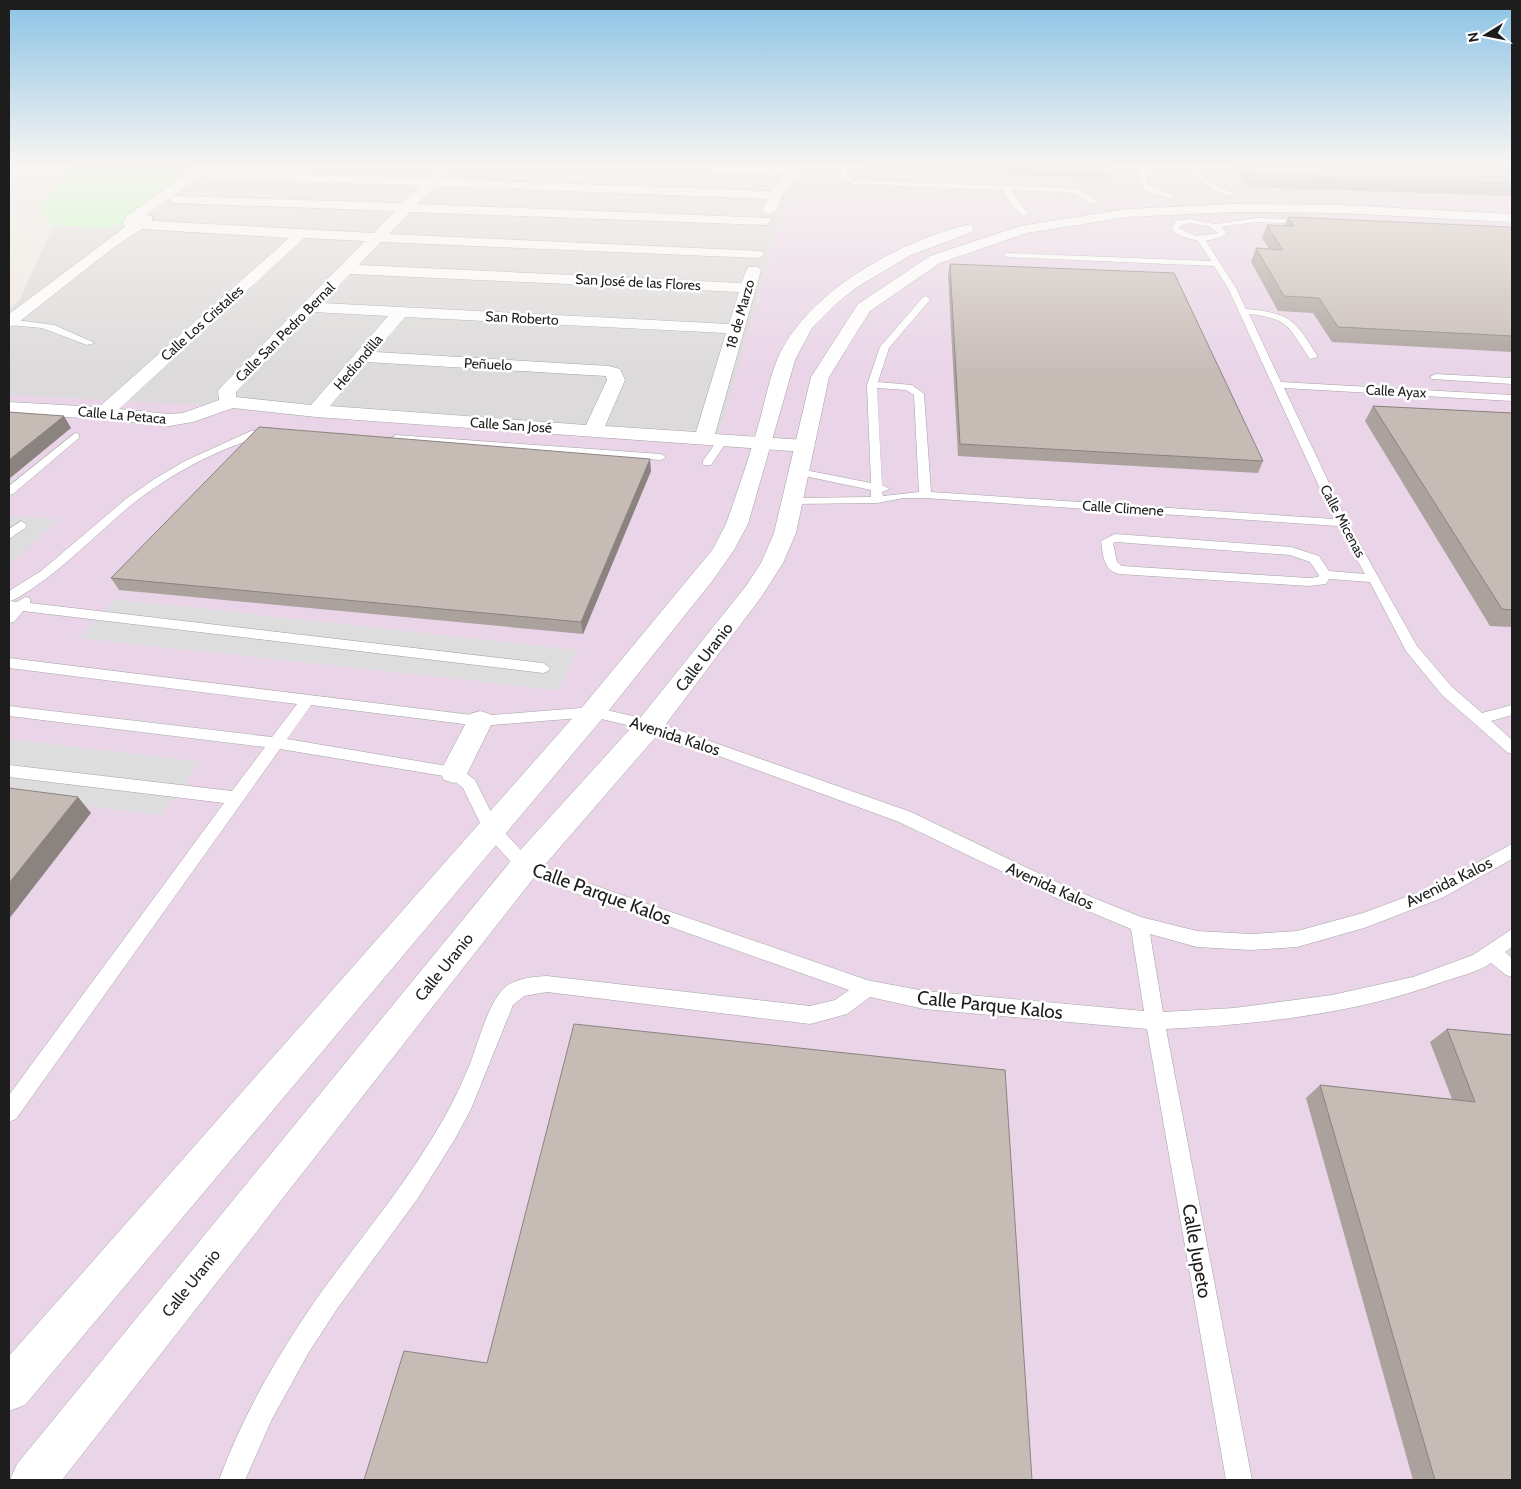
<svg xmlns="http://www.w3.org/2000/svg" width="1521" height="1489" font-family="Cabin,sans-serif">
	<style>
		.residential { fill: #dcdada }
		.industrial { fill: #e9d4e8 }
		.park { fill: #bffdbc }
		.parking { fill: #ddd }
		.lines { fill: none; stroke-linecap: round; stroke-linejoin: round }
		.service-casing { stroke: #a4a4a4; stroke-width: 1 }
		.minor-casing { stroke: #a4a4a4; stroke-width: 1 }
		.tertiary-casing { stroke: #a4a4a4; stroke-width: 1 }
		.service { fill: #fff; fill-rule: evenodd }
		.minor { fill: #fff; fill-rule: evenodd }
		.tertiary { fill: #fff; fill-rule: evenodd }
		.wall { fill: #aba19d }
		.shaded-wall { fill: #8b837f }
		.building { fill: #c7bbb6; stroke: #8b837f }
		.labels { text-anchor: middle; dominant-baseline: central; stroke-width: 5; stroke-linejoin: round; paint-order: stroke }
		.far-street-label { font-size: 14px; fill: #1d1d1d; stroke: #fff }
		.street-label { font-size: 16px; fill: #1d1d1d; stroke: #fff }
		.near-street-label { font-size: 19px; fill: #1d1d1d; stroke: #fff }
	</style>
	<rect width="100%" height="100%" fill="#efe9e3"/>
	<polygon class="residential" points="81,165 795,165 720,432 9,395 9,309 19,301"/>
	<polygon class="industrial" points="795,165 1506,165 1512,171 1512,1480 9,1480 9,395 720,432"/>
	<polygon class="park" points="71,165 207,165 129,222 107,228 54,225 41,214 49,194"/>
	<g class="parking">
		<polygon points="11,516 59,519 9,565 9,518"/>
		<polygon points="115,599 578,650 559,690 79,638"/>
		<polygon points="9,739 200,762 161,815 9,796"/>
	</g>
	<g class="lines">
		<defs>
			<g id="service">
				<polygon points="842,165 848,165 847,176 853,180 1065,188 1080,190 1100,202 1093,204 1075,194 1065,192 1011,190 1028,214 1024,216 1011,205 1003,190 852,184 840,177"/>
				<polygon points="1142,165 1148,165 1147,182 1151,186 1172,195 1172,199 1145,190 1139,182"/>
				<path d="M1183,165h7l18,16 29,14c-11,7 -46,-21 -54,-30z"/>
				<path d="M1256,218l50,2 4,2 -4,2 -50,-2 -35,5 5,4 -1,5 -19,5 30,47 10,21c45,4 49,11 72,48l-8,2c-21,-31 -21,-41 -61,-45l32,68 231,13v6l-228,-13 64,135 69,123 35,41 30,26 30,-8v10l-21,6 21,19v14l-5,-2 -65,-57 -36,-44 -36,-69 -41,-3 -3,5 -17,2 -190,-12c-16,-4 -16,-20 -18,-33l14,-7 176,13 28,9 10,15 36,3 -27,-48 -413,-28h-21l-27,5 -83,1 -6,-3 6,-3 77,-1v-7l-71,-15 -6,-3 6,-3 71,14 -4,-98 13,-38 43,-50 3,-1 4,3 -1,2 -40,47 -11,34 34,3 12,9 7,98 403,27 -106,-231 -14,-22 -207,-9 -4,-2 4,-2 204,8 -13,-20 -17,-5 -10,-6 4,-9 14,-2 26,5zM1189,223l19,3 10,7 -21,3 -19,-8 3,-3zM877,388l29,2 8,5 5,97 -36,4 -1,-4 8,-3 -8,-4zM1116,542l174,13 20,7 9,13 -1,2 -9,1 -187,-12 -5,-4 -4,-19z"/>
				<polygon points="9,319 54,325 95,343 87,345 42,328 9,325"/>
				<polygon points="1435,374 1512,378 1512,384 1432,379 1430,377"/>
				<path d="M270,428l4,1v4c-49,12 -99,38 -139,69 -35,28 -65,61 -102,86 -7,4 -15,11 -23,13l7,1 8,-5 5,1v5l513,60 7,5 -2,3 -5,2 -520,-62 -9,11 -5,1v-32l32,-20 86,-73 29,-20 29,-17 66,-30z"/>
				<polygon points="75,433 79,434 79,438 13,494 9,495 9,486"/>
				<polygon points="396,435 661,454 666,457 661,460 392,440 391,438"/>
				<polygon points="723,437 728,440 711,465 703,465 703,461 719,438"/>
				<polygon points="21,521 27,525 25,528 9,539 9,529"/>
				<path d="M9,658l471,58 113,-9 57,13 261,92 158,76 72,29 56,14 54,3 46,-3 66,-18 67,-25 82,-44v15l-70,39 -78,30 -67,19 -46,3 -54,-3 -47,-13 13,78 71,-4 98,-13 81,-18 60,-22 39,-26v18l-7,5 7,6v19l-6,-2 -15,-12c-13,9 -31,13 -46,18 -89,33 -184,43 -279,48l86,451h-26l-79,-451 -223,-20 -54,-12 -23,17 -37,10 -263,-32 -23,4 -11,9 -42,104 -16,30 -37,59 -81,111 -28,43 -37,67 -27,61h-26c24,-66 62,-131 103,-189 40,-55 84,-107 118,-166 12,-20 21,-40 30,-61 8,-21 18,-60 34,-76 11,-10 29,-11 43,-12l263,30 25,-6 14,-10 -294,-104 -36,-15 -34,-38 -22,-45 -13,-11 -170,-28 -264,370 -7,3v-27l215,-292 -215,-26v-12l223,26 33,-44 -256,-31v-10l263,31 25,-33 -288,-36zM311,705l169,21 113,-9 55,13 251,92 158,76 74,31 13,82 -220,-20 -57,-11 -300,-104 -36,-15 -34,-37 -22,-44 -16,-12 -172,-29z"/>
			</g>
			<g id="minor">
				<path d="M199,165h14l-6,6 221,7 13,-13h13l-12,14 330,12 13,-17 -140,-5 -6,-4h162l-1,6 -18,24 -6,16 -7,4 -7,-4 6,-12 -333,-13 -18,18 353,14 2,3 -7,4 -355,-13 -21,22 373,17 2,3 -2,3 -5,1 -376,-16 -22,23 382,18 7,-16h10l3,3 -46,164 90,6 7,2 3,4 -3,4 -7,2 -489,-35 -83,-9 -40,14 -24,4 -65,-7 -95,-5v-12l90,5 190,-169 -147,-9 -29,19 -98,77 -6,2v-13l116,-87 -2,-3 2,-7zM205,172l1,5 4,1 210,8 -17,17 -231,-7zM171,197v5l5,1 219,8 -21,22 -222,-12v-5l-6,-1zM304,238l61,3 -144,146 -3,4 1,9 -36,13 -14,1 -50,-5zM350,274l389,18 -10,32 -407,-21zM313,312l75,4 -77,89 -75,-8v-5zM405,317l321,16 -30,99 -91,-6 20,-46 -5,-11 -11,-3 -234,-14zM366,362l240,14 1,4 -21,45 -256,-19z"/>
				<polygon points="480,711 490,714 493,721 468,772 464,780 454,783 444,780 440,772 467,721 470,714"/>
			</g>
			<g id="tertiary">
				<polygon points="1234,204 1339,205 1512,214 1512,222 1339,213 1234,212 1127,217 1027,233 940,263 870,311 829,377 796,533 783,563 762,596 660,732 536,875 62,1480 10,1480 17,1464 514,857 640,718 746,586 761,563 774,533 811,377 858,304 930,256 1020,226 1127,209"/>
				<path d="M967,225l5,1 2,3 -2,3 -61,23 -54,32 -20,16 -25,25 -17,32 -47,164 -14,26 -21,30 -111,139 -577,686 -16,6v-55l575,-651 129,-156 13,-25c11,-31 22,-63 31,-94 7,-23 11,-48 20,-70 29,-68 121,-118 190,-135z"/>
			</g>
		</defs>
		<use href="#service" class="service-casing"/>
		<use href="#minor" class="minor-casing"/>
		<use href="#tertiary" class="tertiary-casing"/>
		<use href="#service" class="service"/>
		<use href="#minor" class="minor"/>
		<use href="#tertiary" class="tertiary"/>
	</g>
	<g class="wall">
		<polygon points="863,165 1112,165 1109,178 862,170"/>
		<polygon points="1233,165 1512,165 1512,196 1248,187"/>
		<polygon points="1288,217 1512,229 1512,352 1332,342 1313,313 1278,311 1251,262 1256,248 1269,249 1262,238 1267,225 1285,225"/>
		<polygon points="950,264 1263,461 1258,473 958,456 948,275"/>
		<polygon points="1373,406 1512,413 1512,627 1490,626 1365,421"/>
		<polygon points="651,471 583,634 119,590 111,578"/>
		<polygon points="1447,1029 1512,1035 1512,1480 1413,1480 1306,1098 1320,1085 1452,1099 1430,1042"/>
	</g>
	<g class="shaded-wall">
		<polygon points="64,416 71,428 9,479 9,460"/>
		<polygon points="650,459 651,471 583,634 581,622"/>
		<polygon points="78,797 91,813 9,919 9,883"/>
	</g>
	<g class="building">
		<polygon points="1246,165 1512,165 1512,184 1252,174"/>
		<polygon points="1288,217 1509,227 1512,229 1512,336 1338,327 1319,298 1284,296 1256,248 1283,250 1267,225 1294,226"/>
		<polygon points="950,264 1174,273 1263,461 960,444"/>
		<polygon points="1373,406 1512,413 1512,610 1502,609"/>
		<polygon points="9,412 64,416 9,460"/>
		<polygon points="259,427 650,459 581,622 111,578"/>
		<polygon points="9,788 78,797 9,883"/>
		<polygon points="574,1024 1005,1070 1032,1480 364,1480 404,1351 487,1363"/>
		<polygon points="1447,1029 1512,1035 1512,1480 1435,1480 1320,1085 1475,1102"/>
	</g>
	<linearGradient id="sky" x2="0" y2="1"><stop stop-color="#8bc3e5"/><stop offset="0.44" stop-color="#f8f5f2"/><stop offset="1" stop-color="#f8f5f2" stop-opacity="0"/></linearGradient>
	<rect width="1521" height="374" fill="url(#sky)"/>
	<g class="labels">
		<g class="far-street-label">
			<text transform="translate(638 282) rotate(3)">San José de las Flores</text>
			<text transform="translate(740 314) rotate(-74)">18 de Marzo</text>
			<text transform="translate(522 318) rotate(3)">San Roberto</text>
			<text transform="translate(202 323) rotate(-42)">Calle Los Cristales</text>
			<text transform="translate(285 332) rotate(-45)">Calle San Pedro Bernal</text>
			<text transform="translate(358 362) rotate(-50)">Hediondilla</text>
			<text transform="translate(488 364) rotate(3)">Peñuelo</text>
			<text transform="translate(1396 391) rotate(3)">Calle Ayax</text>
			<text transform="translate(122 415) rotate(5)">Calle La Petaca</text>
			<text transform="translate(511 425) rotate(4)">Calle San José</text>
			<text transform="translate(1123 508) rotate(4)">Calle Climene</text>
			<text transform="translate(1343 521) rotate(62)">Calle Micenas</text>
		</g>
		<g class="street-label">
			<text transform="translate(704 657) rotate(-52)">Calle Uranio</text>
			<text transform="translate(675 736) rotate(18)">Avenida Kalos</text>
			<text transform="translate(1449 882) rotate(-26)">Avenida Kalos</text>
			<text transform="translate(1050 886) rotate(24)">Avenida Kalos</text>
			<text transform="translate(444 967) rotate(-51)">Calle Uranio</text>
			<text transform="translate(191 1283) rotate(-51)">Calle Uranio</text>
		</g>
		<g class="near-street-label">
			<text transform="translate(602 894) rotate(20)">Calle Parque Kalos</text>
			<text transform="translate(990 1005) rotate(6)">Calle Parque Kalos</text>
			<text transform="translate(1197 1251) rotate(80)">Calle Jupeto</text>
		</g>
	</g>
	<rect width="1521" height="1489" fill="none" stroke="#1d1d1d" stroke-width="20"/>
	<g transform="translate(1486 35) rotate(260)" stroke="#ffffff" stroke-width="4" paint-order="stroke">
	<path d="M0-4L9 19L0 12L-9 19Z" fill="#1d1d1d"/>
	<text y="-8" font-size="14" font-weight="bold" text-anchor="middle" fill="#1d1d1d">N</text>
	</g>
</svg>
